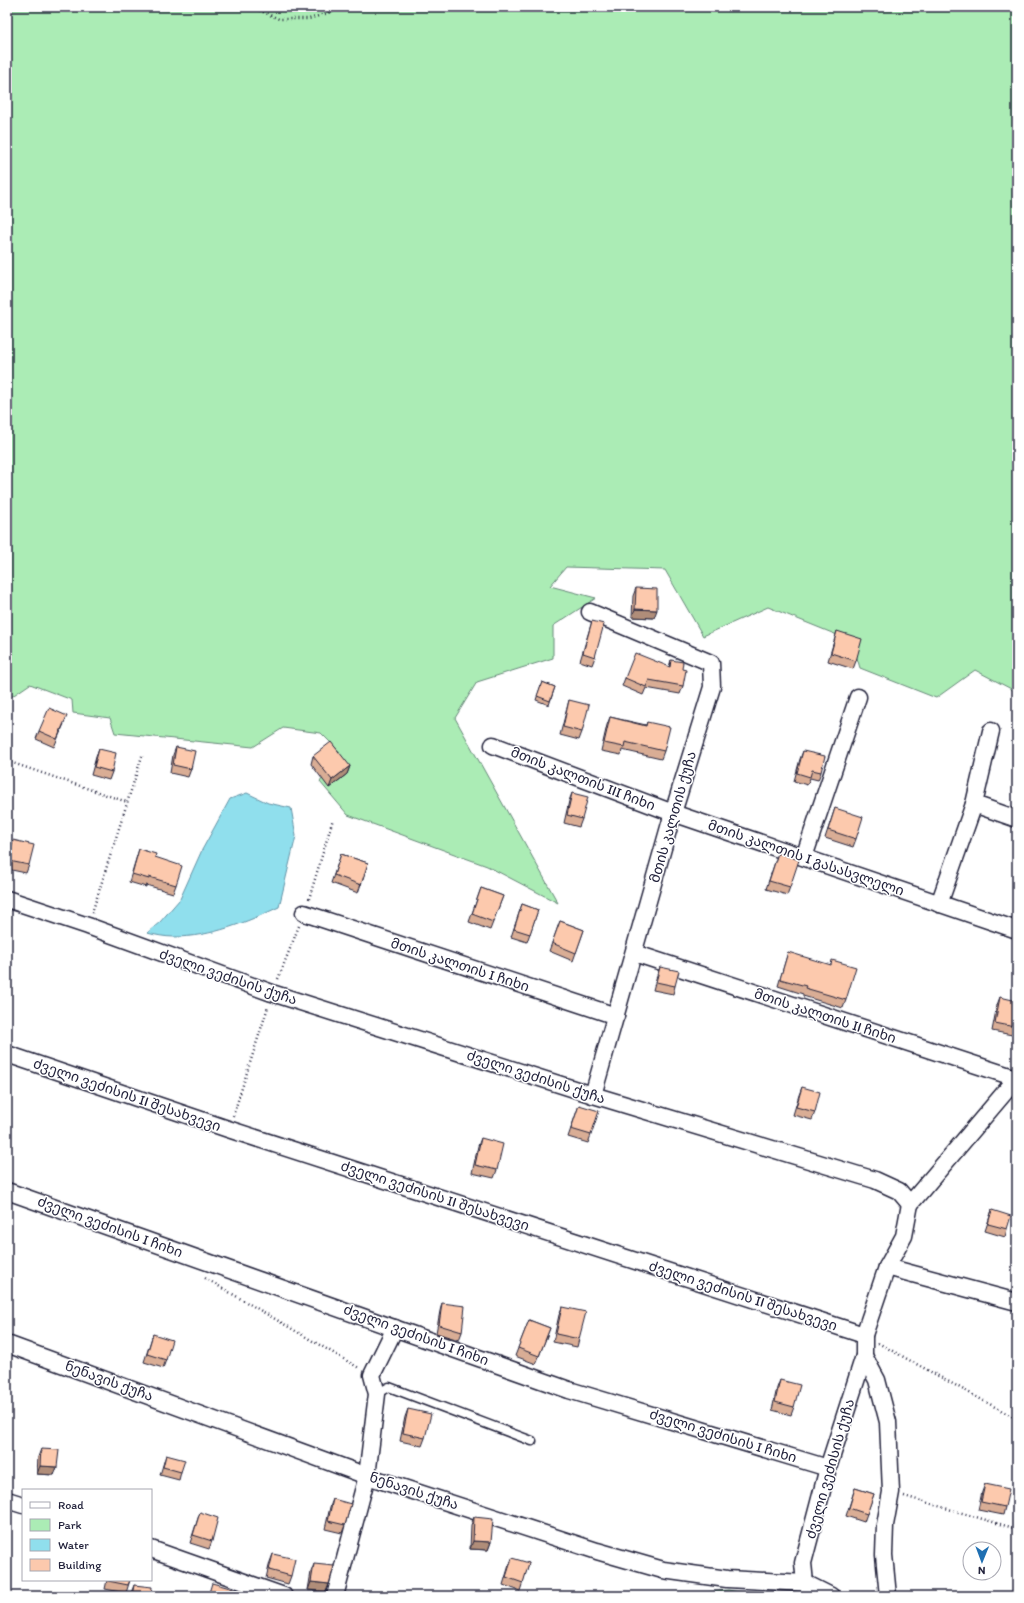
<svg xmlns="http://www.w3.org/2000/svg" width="1024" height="1603" font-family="Itim,'Noto Sans Georgian',sans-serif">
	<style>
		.green { fill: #abecb5; stroke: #668778 }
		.water { fill: #90dfed; stroke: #6493a6 }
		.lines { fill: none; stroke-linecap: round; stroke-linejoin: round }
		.service-casing { stroke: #22223b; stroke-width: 11 }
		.minor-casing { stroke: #22223b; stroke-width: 19 }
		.path { stroke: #22223b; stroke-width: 2.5; stroke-dasharray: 1 3; stroke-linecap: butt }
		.service { stroke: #fff; stroke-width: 8 }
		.minor { stroke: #fff; stroke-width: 16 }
		.wall { fill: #d9ad95; stroke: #22223b }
		.shaded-wall { fill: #b08d79; stroke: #22223b }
		.building { fill: #fcc9ad; stroke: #22223b }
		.labels { text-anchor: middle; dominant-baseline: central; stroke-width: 3; stroke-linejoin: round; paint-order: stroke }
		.street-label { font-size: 14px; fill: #22223b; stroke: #fff }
	</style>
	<rect width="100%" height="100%" fill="#fff"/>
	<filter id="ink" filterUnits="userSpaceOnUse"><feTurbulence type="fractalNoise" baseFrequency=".025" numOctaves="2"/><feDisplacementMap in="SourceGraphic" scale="8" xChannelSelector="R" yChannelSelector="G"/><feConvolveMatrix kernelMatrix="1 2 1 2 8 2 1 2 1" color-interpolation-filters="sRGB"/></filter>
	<g filter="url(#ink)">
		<g class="green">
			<polygon points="7,7 1017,7 1017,692 975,670 936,698 860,668 852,641 768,607 703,636 665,570 566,567 550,586 596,598 553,626 553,658 477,682 455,718 558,903 487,866 348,815 320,782 340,752 321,733 283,728 253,747 115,733 110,718 73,713 72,700 30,684 8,699 7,701"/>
			<polygon points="728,1590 763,1596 679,1596"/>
		</g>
		<path class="water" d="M247,793l21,10 23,5 5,28 -17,71c-32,15 -68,30 -105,30 -9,0 -19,-2 -27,-4l13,-11 20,-23 22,-49 28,-51z"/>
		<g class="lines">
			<defs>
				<polyline id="service" points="377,1394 389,1387 532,1441"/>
				<g id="minor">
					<polyline points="590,612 711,663 712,687 673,813 593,1095"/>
					<polyline points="493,745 673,813 1017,930"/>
					<polyline points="974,804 1017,819"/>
					<polyline points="804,857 858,697"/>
					<polyline points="7,899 88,926 272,993 593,1095 875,1180 899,1191 910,1204 904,1236 887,1267 864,1335 864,1356 828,1468 803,1563 805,1583"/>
					<polyline points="939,904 974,804 991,731"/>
					<polyline points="304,913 616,1016"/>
					<polyline points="634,953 1016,1078"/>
					<polyline points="7,1054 228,1129 864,1335"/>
					<polyline points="7,1191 569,1390 828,1468"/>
					<polyline points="910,1204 1017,1078"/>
					<polyline points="887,1267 1017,1302"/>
					<polyline points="7,1344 367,1476 597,1551 663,1570 727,1579 805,1583 831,1596"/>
					<polyline points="864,1356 877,1380 888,1422 891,1492 885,1525 884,1555 888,1596"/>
					<polyline points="7,1500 23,1505"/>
					<polyline points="151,1549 284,1596"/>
					<polyline points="335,1596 367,1476 377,1394 372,1375 395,1328"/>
				</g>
			</defs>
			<use href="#service" class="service-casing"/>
			<use href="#minor" class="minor-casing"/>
			<g class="path">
				<polyline points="252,7 279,19 309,19 347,7"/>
				<polyline points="7,761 127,802"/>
				<polyline points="309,899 333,819"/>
				<polyline points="92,913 143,753"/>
				<polyline points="278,979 299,926"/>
				<polyline points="233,1116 268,1007"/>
				<polyline points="205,1278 359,1368"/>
				<polyline points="878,1343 1017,1419"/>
				<polyline points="904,1496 1017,1529"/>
			</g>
			<use href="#service" class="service"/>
			<use href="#minor" class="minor"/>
		</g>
		<g class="wall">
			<polygon points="636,588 654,618 632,617 633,596"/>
			<polygon points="592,621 595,657 592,665 580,661"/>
			<polygon points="837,631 856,661 853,669 828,661"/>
			<polygon points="671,660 683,686 680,694 646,688 643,695 622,686 625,678 669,667"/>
			<polygon points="542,682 555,687 549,705 536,700"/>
			<polygon points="569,700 582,732 579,740 560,735 567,708"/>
			<polygon points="610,717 646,725 647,722 664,751 661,759 622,750 621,755 601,751 607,725"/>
			<polygon points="64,724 54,747 36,739 39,731"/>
			<polygon points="176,747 191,769 188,777 170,773 173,755"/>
			<polygon points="99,749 112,772 109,780 91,775 96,757"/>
			<polygon points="803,751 821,772 818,780 810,778 807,785 794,781 800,759"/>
			<polygon points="313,756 350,766 347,774 329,788 311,764"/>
			<polygon points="572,793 582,819 579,827 564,823 569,801"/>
			<polygon points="835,808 856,839 853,847 825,838"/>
			<polygon points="13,840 29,865 26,873 7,869 7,864 10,848"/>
			<polygon points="139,849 155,857 176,885 173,893 146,885 146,887 129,882"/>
			<polygon points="778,853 790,887 787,895 766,889"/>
			<polygon points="341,854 368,863 358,893 331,883"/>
			<polygon points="481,888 503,896 490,930 469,922"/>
			<polygon points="522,904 538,910 527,942 511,937"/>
			<polygon points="560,921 584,930 573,961 549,951"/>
			<polygon points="788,952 846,1000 843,1008 803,996 803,994 778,986"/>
			<polygon points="660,967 675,986 673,994 653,990 657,975"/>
			<polygon points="1000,997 1015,1027 1012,1035 992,1031 997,1005"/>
			<polygon points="802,1087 815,1112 812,1120 793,1115 799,1095"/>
			<polygon points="579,1105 591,1135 588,1143 568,1137"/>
			<polygon points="481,1138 497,1170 494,1178 472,1173 478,1146"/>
			<polygon points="992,1210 1007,1229 1005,1237 985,1231"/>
			<polygon points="442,1303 462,1332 459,1340 436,1333 440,1311"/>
			<polygon points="562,1307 579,1339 577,1347 553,1342 559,1315"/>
			<polygon points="529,1320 550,1328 536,1364 515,1356"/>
			<polygon points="153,1334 166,1360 163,1368 144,1362"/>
			<polygon points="780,1380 794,1407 791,1415 772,1410 777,1388"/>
			<polygon points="408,1409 425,1438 422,1446 400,1441 405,1417"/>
			<polygon points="41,1449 57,1467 54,1475 37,1474 38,1457"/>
			<polygon points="166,1455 181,1472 179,1480 160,1475"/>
			<polygon points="985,1484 1005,1507 1003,1515 978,1510 982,1492"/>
			<polygon points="855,1488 874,1494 864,1522 846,1516"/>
			<polygon points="333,1499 345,1525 342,1533 325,1529 330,1507"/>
			<polygon points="200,1512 212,1541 209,1549 190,1543"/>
			<polygon points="474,1517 491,1542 488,1550 470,1549 471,1525"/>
			<polygon points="273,1554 291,1576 288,1584 266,1578 270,1562"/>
			<polygon points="529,1563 520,1591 503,1585 509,1565"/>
			<polygon points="314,1564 329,1584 326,1592 308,1590 311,1572"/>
			<polygon points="107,1580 130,1580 126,1593 105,1589"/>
			<polygon points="134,1585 151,1596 131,1596 131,1593"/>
		</g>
		<g class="shaded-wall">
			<polygon points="635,609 657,610 654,618 632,617"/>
			<polygon points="350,766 347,774 329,788 332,780"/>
			<polygon points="40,1466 57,1467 54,1475 37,1474"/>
			<polygon points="473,1541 491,1542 488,1550 470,1549"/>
			<polygon points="311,1582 329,1584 326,1592 308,1590"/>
		</g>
		<g class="building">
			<polygon points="636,588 657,589 657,610 635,609"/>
			<polygon points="592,621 604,624 595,657 583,653"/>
			<polygon points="837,631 862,639 856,661 831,653"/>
			<polygon points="635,653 670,667 671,660 683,662 682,669 686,670 683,686 649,680 646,687 625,678"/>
			<polygon points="542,682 555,687 550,701 537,696"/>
			<polygon points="569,700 589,705 582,732 563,727"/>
			<polygon points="49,708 67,716 57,739 39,731"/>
			<polygon points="610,717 646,726 647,722 670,727 664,751 625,742 624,747 604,743"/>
			<polygon points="331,742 350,766 332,780 313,756"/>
			<polygon points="176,747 195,751 191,769 173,765"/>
			<polygon points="99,749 116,753 112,772 94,767"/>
			<polygon points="803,751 825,756 821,772 812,770 810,777 797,773"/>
			<polygon points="572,793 588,797 582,819 567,815"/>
			<polygon points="835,808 863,817 856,839 828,830"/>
			<polygon points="13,840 34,845 29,865 9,861"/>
			<polygon points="139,849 156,854 155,857 182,866 176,885 149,877 149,879 132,874"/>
			<polygon points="778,853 799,860 790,887 769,881"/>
			<polygon points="341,854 368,863 361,885 334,875"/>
			<polygon points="481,888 503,896 493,922 472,914"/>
			<polygon points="522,904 538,910 530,934 514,929"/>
			<polygon points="560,921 584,930 576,953 552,943"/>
			<polygon points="788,952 831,965 832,960 856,967 846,1000 805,988 806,986 780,979"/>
			<polygon points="660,967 679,971 675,986 656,982"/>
			<polygon points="1000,997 1017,1001 1017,1016 1015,1027 995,1023"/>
			<polygon points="802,1087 820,1092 815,1112 796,1107"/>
			<polygon points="579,1105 599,1111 591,1135 571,1129"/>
			<polygon points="481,1138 503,1144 497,1170 475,1165"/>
			<polygon points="992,1210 1011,1216 1007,1229 988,1224"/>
			<polygon points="442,1303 465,1306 462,1332 439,1325"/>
			<polygon points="562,1307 586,1312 579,1339 556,1334"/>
			<polygon points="529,1320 550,1328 539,1356 518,1348"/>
			<polygon points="153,1334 172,1340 166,1360 147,1354"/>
			<polygon points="780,1380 800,1385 794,1407 775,1402"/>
			<polygon points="408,1409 431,1414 425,1438 403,1433"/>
			<polygon points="41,1449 59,1450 57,1467 40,1466"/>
			<polygon points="166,1455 185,1460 181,1472 163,1467"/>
			<polygon points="985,1484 1009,1489 1005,1507 981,1502"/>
			<polygon points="855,1488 874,1494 867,1514 849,1508"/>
			<polygon points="333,1499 351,1504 345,1525 328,1521"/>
			<polygon points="200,1512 218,1518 212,1541 193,1535"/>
			<polygon points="474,1517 493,1519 491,1542 473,1541"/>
			<polygon points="273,1554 295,1559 291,1576 269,1570"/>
			<polygon points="512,1558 529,1563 523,1583 506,1577"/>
			<polygon points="314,1564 334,1566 329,1584 311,1582"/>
			<polygon points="108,1580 130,1580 128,1585 108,1581"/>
			<polygon points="212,1583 241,1591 240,1596 208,1596"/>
			<polygon points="134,1585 152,1587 151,1596 132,1596"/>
		</g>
	</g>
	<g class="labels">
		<g class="street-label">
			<text transform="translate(583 779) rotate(21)">მთის კალთის III ჩიხი</text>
			<text transform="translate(673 817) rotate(-74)">მთის კალთის ქუჩა</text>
			<text transform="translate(806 858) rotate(19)">მთის კალთის I გასასვლელი</text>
			<text transform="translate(460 965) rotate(18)">მთის კალთის I ჩიხი</text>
			<text transform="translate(228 977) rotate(19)">ძველი ვეძისის ქუჩა</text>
			<text transform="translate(825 1016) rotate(18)">მთის კალთის II ჩიხი</text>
			<text transform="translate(536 1077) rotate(18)">ძველი ვეძისის ქუჩა</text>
			<text transform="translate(127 1095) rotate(19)">ძველი ვეძისის II შესახვევი</text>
			<text transform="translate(435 1196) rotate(18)">ძველი ვეძისის II შესახვევი</text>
			<text transform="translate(110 1227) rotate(20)">ძველი ვეძისის I ჩიხი</text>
			<text transform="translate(743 1296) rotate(18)">ძველი ვეძისის II შესახვევი</text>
			<text transform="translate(416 1335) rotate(20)">ძველი ვეძისის I ჩიხი</text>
			<text transform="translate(109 1381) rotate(20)">ნენავის ქუჩა</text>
			<text transform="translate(723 1436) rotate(17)">ძველი ვეძისის I ჩიხი</text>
			<text transform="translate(830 1469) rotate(-74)">ძველი ვეძისის ქუჩა</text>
			<text transform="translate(414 1491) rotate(18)">ნენავის ქუჩა</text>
		</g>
	</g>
	<rect width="1024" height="1603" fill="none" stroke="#fff" stroke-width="24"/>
	<rect x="12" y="12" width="1000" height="1579" fill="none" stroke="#22223b" stroke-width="1.5" filter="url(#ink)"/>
	<rect x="22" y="1489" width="130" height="92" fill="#ffffff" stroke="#a7a7b1"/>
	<rect x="30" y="1502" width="20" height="6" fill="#ffffff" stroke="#a7a7b1"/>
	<text x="58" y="1509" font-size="12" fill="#22223b">Road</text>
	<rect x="30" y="1519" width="20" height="12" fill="#abecb5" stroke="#a7a7b1"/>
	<text x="58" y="1529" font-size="12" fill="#22223b">Park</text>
	<rect x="30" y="1539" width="20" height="12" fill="#90dfed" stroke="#a7a7b1"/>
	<text x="58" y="1549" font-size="12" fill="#22223b">Water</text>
	<rect x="30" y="1559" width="20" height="12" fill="#fcc9ad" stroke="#a7a7b1"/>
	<text x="58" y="1569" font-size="12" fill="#22223b">Building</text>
	<g transform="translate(982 1561) rotate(181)"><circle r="19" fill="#ffffff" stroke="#a7a7b1"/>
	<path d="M0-3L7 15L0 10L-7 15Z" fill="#1f6fb2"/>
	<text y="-6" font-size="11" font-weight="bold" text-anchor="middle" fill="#22223b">N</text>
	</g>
</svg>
